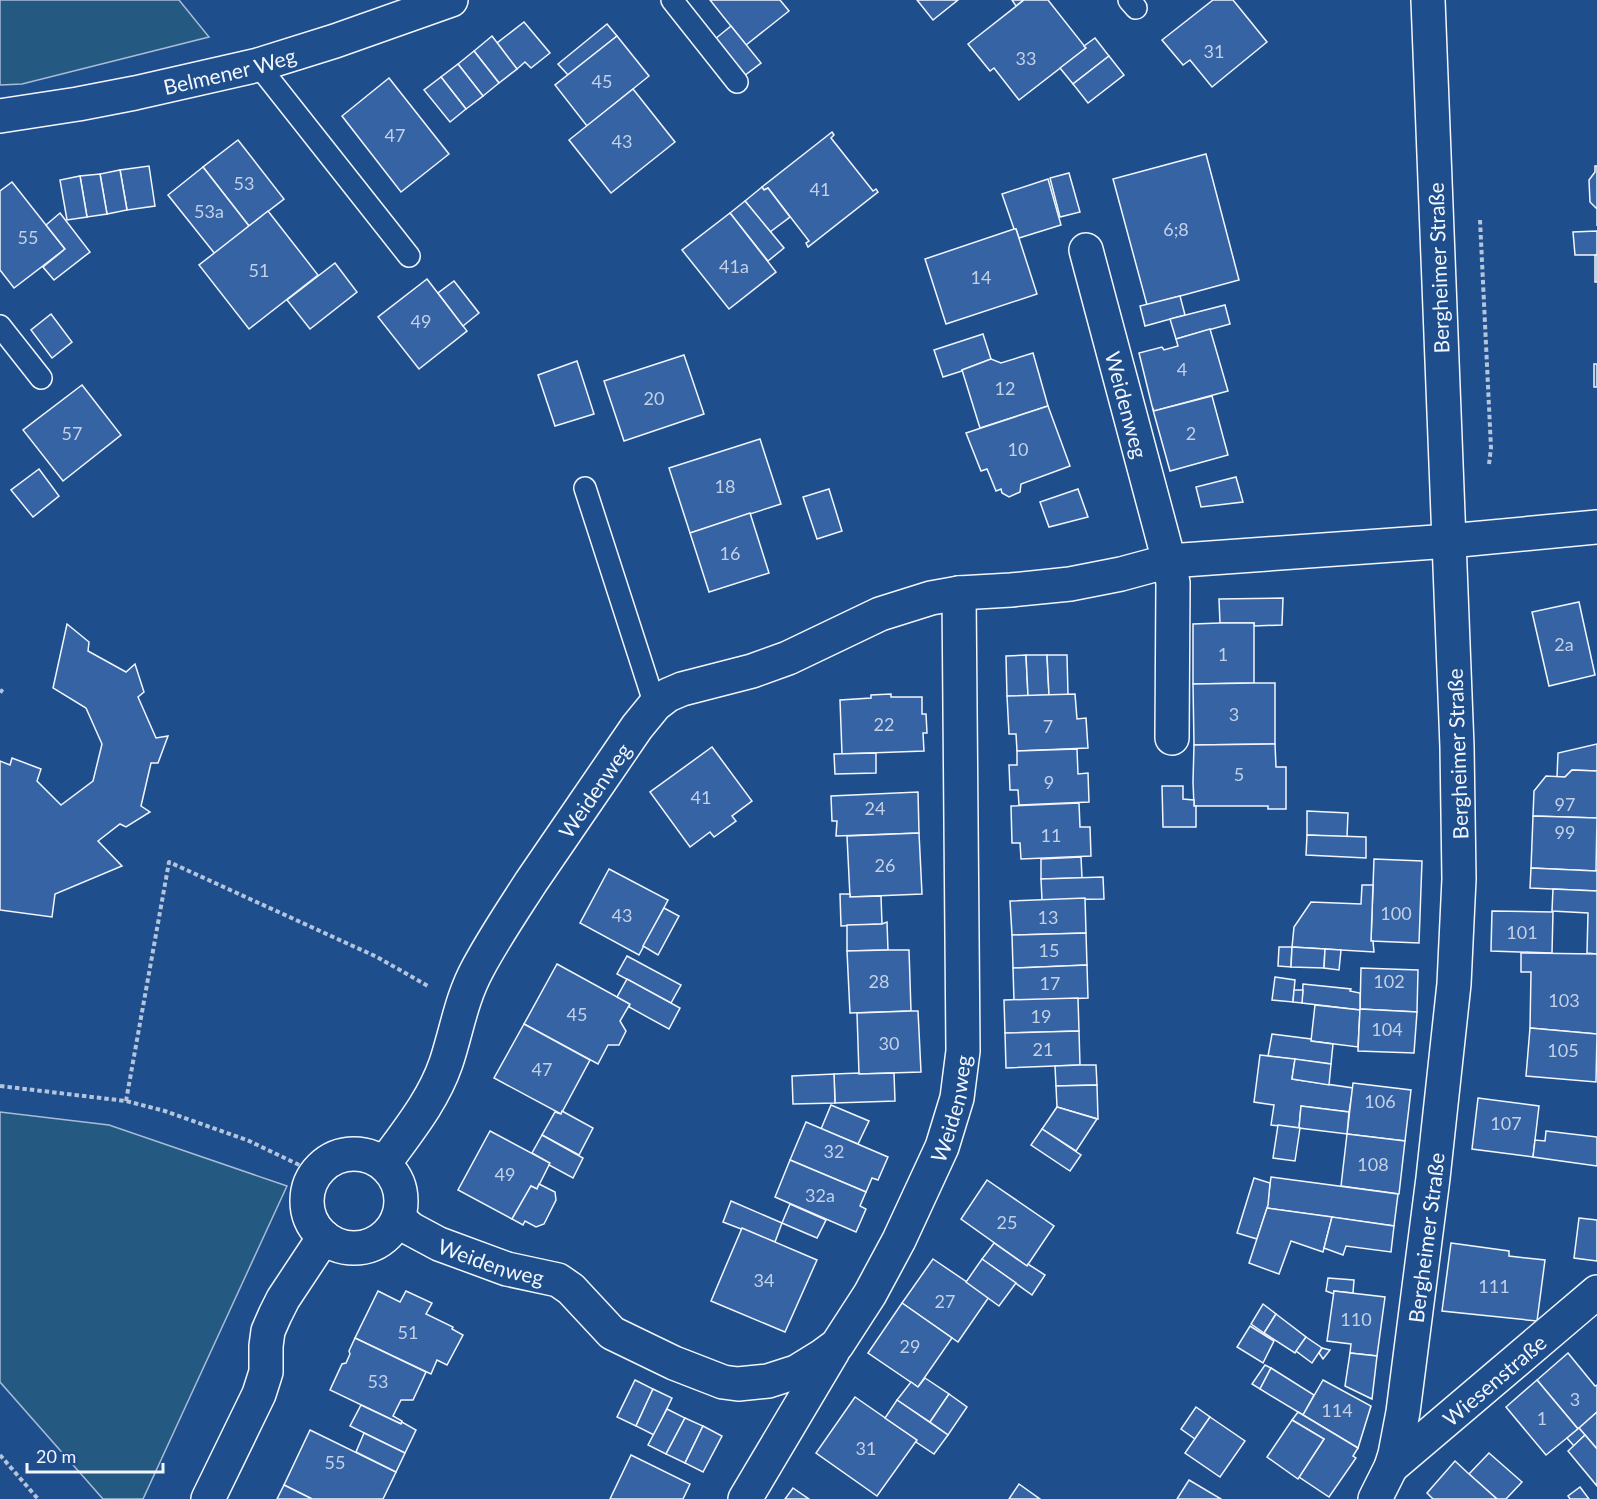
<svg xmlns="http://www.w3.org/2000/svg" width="1597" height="1499" font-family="Lato,sans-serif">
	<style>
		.green { fill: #245a82; stroke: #a8bbd7; stroke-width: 1.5 }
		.building { fill: #3563a3; stroke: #f2f6ff; stroke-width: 1.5 }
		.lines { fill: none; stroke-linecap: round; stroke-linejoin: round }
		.lane-casing { stroke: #f2f6ff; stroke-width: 24 }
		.street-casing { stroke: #f2f6ff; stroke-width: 36 }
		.secondary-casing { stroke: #f2f6ff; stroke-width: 36 }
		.path { stroke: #b3c4dc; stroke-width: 4; stroke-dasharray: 4.5 3; stroke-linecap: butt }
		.lane { stroke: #1f4e8c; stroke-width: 21 }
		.street { stroke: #1f4e8c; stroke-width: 33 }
		.secondary { stroke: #1f4e8c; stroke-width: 33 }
		.labels { text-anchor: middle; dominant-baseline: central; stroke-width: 4.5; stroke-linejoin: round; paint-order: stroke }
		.number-label { font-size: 18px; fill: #c3d1e8 }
		.street-label { font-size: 21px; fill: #f2f6ff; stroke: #1f4e8c }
	</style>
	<rect width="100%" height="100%" fill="#1f4e8c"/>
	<g class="green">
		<polygon points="0,0 179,0 209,37 22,84 0,85"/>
		<polygon points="0,1112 109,1125 287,1186 143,1499 103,1499 0,1382"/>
	</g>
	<g class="building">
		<polygon points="710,0 780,0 789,11 746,45"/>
		<polygon points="917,0 958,0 933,20"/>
		<polygon points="1012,0 1024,0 1016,6"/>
		<polygon points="1024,0 1048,0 1086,48 1019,100 994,68 990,71 968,44"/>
		<polygon points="1213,0 1233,0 1267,42 1212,87 1190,60 1183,65 1162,40"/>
		<polygon points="524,22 550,53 531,68 525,62 517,69 497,43"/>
		<polygon points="607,24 617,36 568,75 558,64"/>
		<polygon points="731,26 761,63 744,76 715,39"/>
		<polygon points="492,36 517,69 499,83 474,51"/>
		<polygon points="617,36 649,76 587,126 555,85"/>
		<polygon points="1095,38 1109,56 1073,84 1060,68 1086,48 1084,46"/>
		<polygon points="474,51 499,83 483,96 458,64"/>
		<polygon points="1109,56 1124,75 1088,103 1073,84"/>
		<polygon points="458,64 483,96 466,109 441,77"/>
		<polygon points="441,77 466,109 450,122 424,90"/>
		<polygon points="389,78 449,154 401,192 342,116"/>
		<polygon points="633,89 675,142 611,193 569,140"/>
		<polygon points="832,132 834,135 831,138 873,191 876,189 878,192 808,247 806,243 809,241 768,188 764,190 762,187"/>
		<polygon points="238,140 284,199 249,226 203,167"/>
		<polygon points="1206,154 1239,280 1147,305 1113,179"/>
		<polygon points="149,166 155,206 127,210 120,170"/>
		<polygon points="1595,166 1597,166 1597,226 1597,209 1590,202 1589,180 1595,172"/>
		<polygon points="203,167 249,226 215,254 168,195"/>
		<polygon points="120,170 127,210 107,214 100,174"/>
		<polygon points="1069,173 1080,212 1060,217 1050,178"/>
		<polygon points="100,174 107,214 87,217 80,176"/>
		<polygon points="80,176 87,217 67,220 60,180"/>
		<polygon points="1048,179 1061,225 1019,238 1016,229 1014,229 1002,194"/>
		<polygon points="12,182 65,249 14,288 0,270 0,191"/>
		<polygon points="762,187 764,190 768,188 790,217 770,232 745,201"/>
		<polygon points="745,201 784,248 768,261 730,213"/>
		<polygon points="268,211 318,275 249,329 199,265"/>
		<polygon points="60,213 90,252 54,280 43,267 65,249 46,225"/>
		<polygon points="730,213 776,272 729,309 682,250"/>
		<polygon points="1014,229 1016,229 1037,294 946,324 925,259"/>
		<polygon points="1597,231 1597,255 1575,255 1573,232"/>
		<rect x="1595" y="255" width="2" height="27"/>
		<polygon points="335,263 357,292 310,329 287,300"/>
		<polygon points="427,279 467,331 419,369 378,317"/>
		<polygon points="454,281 479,313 463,326 438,293"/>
		<polygon points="1180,296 1185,315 1145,326 1140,306"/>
		<polygon points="1225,305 1230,324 1176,339 1170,319"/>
		<polygon points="51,314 72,342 52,358 31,330"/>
		<polygon points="1210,329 1228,391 1154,411 1152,406 1139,353 1162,347 1164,350 1178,346 1176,339"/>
		<polygon points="983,334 991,359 962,370 962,371 943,377 934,350"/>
		<polygon points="1033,353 1048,406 980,428 962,370 991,359 1001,363"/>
		<polygon points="684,355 704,414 624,441 604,381"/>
		<polygon points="577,361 594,414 555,426 538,375"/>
		<rect x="1594" y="364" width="3" height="23"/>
		<polygon points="82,385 121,435 63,481 23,430"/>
		<polygon points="1212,396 1228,455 1170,471 1153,410 1154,411"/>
		<polygon points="1048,406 1070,466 1021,484 1020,492 1009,497 1002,493 1001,489 996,491 987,469 981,471 966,433"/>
		<polygon points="760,439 781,504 690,533 669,468"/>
		<polygon points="39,469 59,496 33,517 11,490"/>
		<polygon points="1236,477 1243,502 1201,507 1196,487"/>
		<polygon points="829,489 842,531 817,539 803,497"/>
		<polygon points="1078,489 1088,517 1049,527 1040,502"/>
		<polygon points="750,513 769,573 709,592 690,533"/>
		<polygon points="1283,598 1282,625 1254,626 1254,623 1220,623 1219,599"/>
		<polygon points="1579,602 1595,675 1549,686 1532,612"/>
		<polygon points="1220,623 1254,623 1254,683 1193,684 1193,624"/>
		<polygon points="67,624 89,642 88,651 126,672 135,664 144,692 138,697 156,738 168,736 158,763 151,763 141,806 150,812 126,827 120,824 98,841 122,866 55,894 52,917 0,910 0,761 10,765 12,758 41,769 37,781 61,805 93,781 102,744 86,708 53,688"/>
		<polygon points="1026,655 1028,696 1007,696 1006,656"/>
		<polygon points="1026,655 1047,655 1049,695 1028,696"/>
		<polygon points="1047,655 1067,655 1068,695 1049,695"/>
		<polygon points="1254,683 1275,683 1275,744 1194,745 1193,684"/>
		<polygon points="891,694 891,697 922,697 922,714 926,714 927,733 923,733 924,751 842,754 840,700 871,698 871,695"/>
		<polygon points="1075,694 1077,719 1086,718 1088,748 1017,751 1016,734 1009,734 1007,696"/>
		<polygon points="1275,744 1276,767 1286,767 1286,809 1268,809 1268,806 1194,806 1193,782 1194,745"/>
		<polygon points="1597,744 1597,771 1572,770 1565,777 1557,777 1558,753"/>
		<polygon points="712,747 752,801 732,816 736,821 714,837 710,832 690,847 650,792"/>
		<polygon points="1077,749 1078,774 1088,773 1089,802 1019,805 1018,790 1010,790 1009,765 1017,765 1017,751"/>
		<polygon points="876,753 876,773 835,774 834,754"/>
		<polygon points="1572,770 1597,771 1597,818 1533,816 1534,791 1546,776 1565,777"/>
		<polygon points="1162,786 1183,786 1183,799 1194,800 1194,806 1196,806 1196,827 1163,827"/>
		<polygon points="918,792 919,833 836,836 837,821 832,821 831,796"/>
		<polygon points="1079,803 1080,827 1090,827 1091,856 1021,859 1020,843 1012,843 1011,806"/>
		<polygon points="1307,811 1348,813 1347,837 1307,835"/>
		<polygon points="1533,816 1597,818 1596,871 1531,868"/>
		<polygon points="919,833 922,894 850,897 847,836"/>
		<polygon points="1307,835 1366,837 1366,858 1306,855"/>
		<polygon points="1081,857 1082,878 1041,879 1041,859"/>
		<polygon points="1374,859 1422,861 1419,943 1371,941"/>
		<polygon points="1531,868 1596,871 1597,869 1597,891 1530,888"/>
		<polygon points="609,869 668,900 639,955 580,923"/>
		<polygon points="1103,877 1104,899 1042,900 1041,879"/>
		<polygon points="1362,885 1373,885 1371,941 1373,941 1374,952 1292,947 1294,927 1311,902 1361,904"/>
		<polygon points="1553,889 1597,891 1597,954 1587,953 1588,913 1552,911"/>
		<polygon points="840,894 850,894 850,897 881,896 882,924 841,926"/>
		<polygon points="1085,898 1086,933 1012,935 1010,901"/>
		<polygon points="664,908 679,916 658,955 643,946"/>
		<polygon points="1492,911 1553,912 1552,953 1491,951"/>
		<polygon points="887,922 888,950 847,951 847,925 882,924"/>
		<polygon points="1086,933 1087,965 1013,968 1012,935"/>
		<polygon points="1279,947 1292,947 1291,967 1278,966"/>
		<polygon points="1292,947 1325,949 1324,968 1291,967"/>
		<polygon points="1325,949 1341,950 1339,970 1324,968"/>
		<polygon points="888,950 909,950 911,1011 850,1013 847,951"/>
		<polygon points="1521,953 1597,954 1597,1034 1530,1028 1531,972 1521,972"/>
		<polygon points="627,956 681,985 671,1003 617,974"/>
		<polygon points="557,964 630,1004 620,1021 626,1031 619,1045 608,1045 598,1064 524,1024"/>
		<polygon points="1087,965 1088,998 1014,1001 1013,968"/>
		<polygon points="1361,968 1418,970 1417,1012 1360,1009"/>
		<polygon points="1275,977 1295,980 1293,1002 1272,1000"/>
		<polygon points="627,979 680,1008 669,1029 629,1007 630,1004 617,997"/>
		<polygon points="1303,984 1351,989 1350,991 1360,993 1360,1010 1302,1003"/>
		<polygon points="1294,990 1303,990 1302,1003 1293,1002"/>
		<polygon points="1078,998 1079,1031 1005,1033 1004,1000"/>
		<polygon points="1315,1005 1360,1010 1358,1047 1311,1041"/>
		<polygon points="1360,1009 1417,1012 1414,1053 1358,1051"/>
		<polygon points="911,1011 918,1011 921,1072 859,1074 857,1013"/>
		<polygon points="524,1024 590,1060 561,1114 494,1078"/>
		<polygon points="1530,1028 1597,1034 1596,1082 1526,1076"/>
		<polygon points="1079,1031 1080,1065 1006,1068 1005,1033"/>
		<polygon points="1272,1034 1311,1039 1311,1041 1333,1044 1331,1064 1268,1056"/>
		<polygon points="1260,1055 1295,1059 1292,1079 1353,1088 1349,1112 1301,1106 1299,1128 1271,1125 1274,1105 1254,1102"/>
		<polygon points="1295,1059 1331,1064 1329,1085 1292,1079"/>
		<polygon points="1080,1065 1096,1065 1097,1085 1056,1086 1055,1066"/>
		<polygon points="859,1073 859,1074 894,1073 895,1101 835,1103 834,1074"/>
		<polygon points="834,1074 835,1103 793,1104 792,1076"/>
		<polygon points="1353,1083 1411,1090 1405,1141 1347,1134"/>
		<polygon points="1097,1085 1098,1119 1057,1107 1056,1086"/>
		<polygon points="1478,1098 1539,1106 1533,1157 1472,1149"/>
		<polygon points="831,1105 869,1121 858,1144 821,1129"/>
		<polygon points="1301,1106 1349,1112 1347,1134 1299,1128"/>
		<polygon points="1057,1107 1097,1119 1076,1151 1042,1129"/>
		<polygon points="562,1111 593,1128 579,1155 542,1135 555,1112 561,1114"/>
		<polygon points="806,1122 888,1157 878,1180 872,1178 866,1192 790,1160"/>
		<polygon points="1278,1125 1300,1128 1295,1161 1273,1158"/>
		<polygon points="1042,1129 1081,1155 1070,1171 1031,1145"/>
		<polygon points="490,1131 550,1163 537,1189 531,1186 512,1219 458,1190"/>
		<polygon points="1546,1131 1597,1137 1597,1166 1533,1157 1535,1140 1545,1141"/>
		<polygon points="1347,1134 1405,1141 1399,1194 1341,1186"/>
		<polygon points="542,1135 583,1158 573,1178 549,1165 550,1163 532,1153"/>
		<polygon points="790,1160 866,1192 860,1206 866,1209 856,1232 775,1197"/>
		<polygon points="1271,1177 1398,1194 1394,1226 1267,1208"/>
		<polygon points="1254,1178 1270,1183 1268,1205 1257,1239 1237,1233"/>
		<polygon points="987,1180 1054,1226 1027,1266 961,1219"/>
		<polygon points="539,1184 555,1192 556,1200 544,1224 536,1227 525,1221 523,1225 512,1219 531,1186 537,1189"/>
		<polygon points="731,1201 782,1223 775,1242 723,1222"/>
		<polygon points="790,1204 826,1220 817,1238 782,1223"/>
		<polygon points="1267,1208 1332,1217 1323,1252 1291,1241 1279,1274 1249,1263"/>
		<polygon points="1332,1217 1394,1226 1391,1252 1346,1246 1343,1255 1324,1248"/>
		<polygon points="1579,1218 1597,1220 1597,1261 1574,1258"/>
		<polygon points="742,1228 817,1260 785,1332 711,1301"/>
		<polygon points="994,1243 1027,1266 1028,1264 1045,1275 1032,1295 982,1259"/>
		<polygon points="1451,1243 1509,1251 1509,1256 1545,1260 1537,1321 1442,1311"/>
		<polygon points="933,1259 989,1297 958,1342 902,1303"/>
		<polygon points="982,1259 1016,1283 999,1306 966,1282"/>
		<polygon points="1328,1278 1354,1280 1353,1293 1334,1291 1334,1294 1326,1291"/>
		<polygon points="378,1291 400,1302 406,1291 432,1303 426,1314 453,1327 452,1329 463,1335 447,1365 437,1360 431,1374 355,1338"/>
		<polygon points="1334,1291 1385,1297 1377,1356 1350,1353 1351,1344 1327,1341"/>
		<polygon points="902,1303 952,1338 918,1387 868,1353"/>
		<polygon points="1263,1304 1276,1314 1264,1333 1251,1324"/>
		<polygon points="1276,1314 1306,1337 1295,1353 1264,1333"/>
		<polygon points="1250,1326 1274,1341 1263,1363 1237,1347"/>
		<polygon points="1306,1337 1322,1348 1312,1363 1296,1351"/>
		<polygon points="355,1338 426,1372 413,1400 401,1400 393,1416 402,1421 401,1424 330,1390 342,1364 346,1363 350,1354 349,1351"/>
		<polygon points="1322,1348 1330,1350 1323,1359 1319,1353"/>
		<polygon points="1350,1353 1377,1356 1372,1399 1345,1386"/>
		<polygon points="1568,1353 1595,1386 1597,1385 1597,1412 1578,1429 1537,1380"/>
		<polygon points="1265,1365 1271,1368 1260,1389 1252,1384"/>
		<polygon points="1271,1368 1314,1395 1303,1415 1260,1389"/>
		<polygon points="925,1378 949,1394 930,1422 897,1400 911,1382 918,1387"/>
		<polygon points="635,1380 653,1389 636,1426 617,1417"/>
		<polygon points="1323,1380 1371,1406 1358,1448 1303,1415"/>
		<polygon points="1537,1380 1578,1429 1546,1455 1506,1407"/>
		<polygon points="653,1389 672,1398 654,1435 636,1426"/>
		<polygon points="949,1394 967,1407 948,1435 930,1422"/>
		<polygon points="855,1397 917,1440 877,1496 816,1453"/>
		<polygon points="897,1400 948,1435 934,1454 916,1442 917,1440 885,1418"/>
		<polygon points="361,1405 401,1424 402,1422 416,1430 405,1453 350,1426"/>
		<polygon points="1196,1407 1210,1417 1195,1439 1181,1429"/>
		<polygon points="667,1409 685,1418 666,1454 648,1445"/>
		<polygon points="1298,1412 1358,1448 1353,1456 1356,1458 1329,1497 1299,1477 1324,1439 1292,1420"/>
		<polygon points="1597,1412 1597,1449 1579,1428"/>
		<polygon points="1210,1417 1245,1441 1220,1477 1185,1453"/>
		<polygon points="685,1418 703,1426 685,1463 666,1454"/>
		<polygon points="1292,1420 1324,1439 1298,1479 1267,1457"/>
		<polygon points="703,1426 722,1436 703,1472 685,1463"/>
		<polygon points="1579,1428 1585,1435 1574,1446 1567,1438"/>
		<polygon points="310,1430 396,1472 383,1499 312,1499 284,1485"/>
		<polygon points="364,1433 405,1453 396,1472 356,1452"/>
		<polygon points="1585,1435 1597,1449 1597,1486 1568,1451"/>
		<polygon points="1489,1453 1522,1482 1506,1499 1497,1499 1469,1474"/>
		<polygon points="631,1455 690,1484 683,1499 610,1499"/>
		<polygon points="1455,1461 1469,1474 1497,1499 1433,1499 1427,1493"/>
		<polygon points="1189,1480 1221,1499 1177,1499"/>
		<polygon points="1019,1484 1040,1499 1009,1499"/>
		<polygon points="284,1485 312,1499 277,1499"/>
		<polygon points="1580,1487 1589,1499 1570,1499 1568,1496"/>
		<polygon points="793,1488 809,1499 785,1499"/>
	</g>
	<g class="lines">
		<defs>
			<g id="lane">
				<polyline points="672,0 737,82"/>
				<polyline points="1129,0 1136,8"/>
				<polyline points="258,65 409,256"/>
				<polyline points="0,326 41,378"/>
				<polyline points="585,488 655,705"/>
			</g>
			<g id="street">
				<path id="s1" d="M0,116l78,-12 57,-11 123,-28 77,-24 116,-41"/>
				<path id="s2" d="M1086,250l83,311 4,22 -1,155"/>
				<circle cx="354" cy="1201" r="47"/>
				<path id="s3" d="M384,1164c23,-32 49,-63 62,-101 11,-33 15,-64 32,-95 16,-30 35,-58 53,-86 35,-52 71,-103 106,-155l18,-22 13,-10 14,-6 70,-18 36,-13 92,-44 51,-16 28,-5 52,-3 59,-6 51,-10 48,-13 280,-20 148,-14"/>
				<path id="s4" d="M398,1218l13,11 28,15 68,25 51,11 13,9 41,44 62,30 49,19 15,2 30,-3 28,-9 26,-16 15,-11 33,-51 29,-54 43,-93 15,-49 6,-47 -4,-458"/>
				<path id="s5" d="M1391,1467l206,-175"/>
				<polyline points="208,1499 259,1394 266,1372 266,1346 268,1331 275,1315 283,1299 324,1237"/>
				<polyline points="745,1499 833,1351"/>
			</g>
			<g id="secondary">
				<path id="s6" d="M1375,1499l16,-32 4,-13 8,-42 30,-234 21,-194 5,-105 -2,-132 -29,-747"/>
			</g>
		</defs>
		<use href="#lane" class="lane-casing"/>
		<use href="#street" class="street-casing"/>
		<use href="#secondary" class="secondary-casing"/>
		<g class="path">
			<polyline points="1480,220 1491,448 1489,464"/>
			<polyline points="0,690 3,692"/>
			<polyline points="0,1086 126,1101 165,1111 247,1140 316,1173"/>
			<polyline points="126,1101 169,862 377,957 428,986"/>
			<polyline points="0,1455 38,1499"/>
		</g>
		<use href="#lane" class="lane"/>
		<use href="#street" class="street"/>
		<use href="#secondary" class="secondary"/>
	</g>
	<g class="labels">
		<g class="number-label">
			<text x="1214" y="51">31</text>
			<text x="1026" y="58">33</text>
			<text x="602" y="81">45</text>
			<text x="395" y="135">47</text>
			<text x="622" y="141">43</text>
			<text x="244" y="183">53</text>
			<text x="820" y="189">41</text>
			<text x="209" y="211">53a</text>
			<text x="1176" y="229">6;8</text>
			<text x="28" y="237">55</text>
			<text x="734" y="266">41a</text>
			<text x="259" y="270">51</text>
			<text x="981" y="277">14</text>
			<text x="421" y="321">49</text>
			<text x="1182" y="369">4</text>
			<text x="1005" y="388">12</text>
			<text x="654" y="398">20</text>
			<text x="72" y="433">57</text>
			<text x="1191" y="433">2</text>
			<text x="1018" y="449">10</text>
			<text x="725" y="486">18</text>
			<text x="730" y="553">16</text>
			<text x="1564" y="644">2a</text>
			<text x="1223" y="654">1</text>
			<text x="1234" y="714">3</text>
			<text x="884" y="724">22</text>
			<text x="1048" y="726">7</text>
			<text x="1239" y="774">5</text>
			<text x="1049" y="782">9</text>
			<text x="701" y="797">41</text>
			<text x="1565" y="804">97</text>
			<text x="875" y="808">24</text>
			<text x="1565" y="832">99</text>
			<text x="1051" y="835">11</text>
			<text x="885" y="865">26</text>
			<text x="1396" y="913">100</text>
			<text x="622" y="915">43</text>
			<text x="1048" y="917">13</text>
			<text x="1522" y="932">101</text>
			<text x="1049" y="950">15</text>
			<text x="879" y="981">28</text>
			<text x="1389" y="981">102</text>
			<text x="1050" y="983">17</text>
			<text x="1564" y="1000">103</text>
			<text x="577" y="1014">45</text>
			<text x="1041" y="1016">19</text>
			<text x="1387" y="1029">104</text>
			<text x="889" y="1043">30</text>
			<text x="1043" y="1049">21</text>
			<text x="1563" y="1050">105</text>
			<text x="542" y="1069">47</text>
			<text x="1380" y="1101">106</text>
			<text x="1506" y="1123">107</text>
			<text x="834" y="1151">32</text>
			<text x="1373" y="1164">108</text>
			<text x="505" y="1174">49</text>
			<text x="820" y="1195">32a</text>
			<text x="1007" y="1222">25</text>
			<text x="764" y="1280">34</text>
			<text x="1494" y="1286">111</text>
			<text x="945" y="1301">27</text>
			<text x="1356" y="1319">110</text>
			<text x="408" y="1332">51</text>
			<text x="910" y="1346">29</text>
			<text x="378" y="1381">53</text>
			<text x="1575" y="1399">3</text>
			<text x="1337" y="1410">114</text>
			<text x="1542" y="1418">1</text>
			<text x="866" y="1448">31</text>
			<text x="335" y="1462">55</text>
		</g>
		<g class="street-label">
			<text stroke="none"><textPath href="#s1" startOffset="234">Belmener Weg</textPath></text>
			<text transform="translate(1438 268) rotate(-92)">Bergheimer Straße</text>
			<text stroke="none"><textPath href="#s2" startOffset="160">Weidenweg</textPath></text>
			<text transform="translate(1457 754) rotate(-92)">Bergheimer Straße</text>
			<text stroke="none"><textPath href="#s3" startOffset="432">Weidenweg</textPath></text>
			<text stroke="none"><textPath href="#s4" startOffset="759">Weidenweg</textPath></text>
			<text stroke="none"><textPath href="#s6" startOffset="268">Bergheimer Straße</textPath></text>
			<text stroke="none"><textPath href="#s4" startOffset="104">Weidenweg</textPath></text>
			<text stroke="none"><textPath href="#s5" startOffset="135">Wiesenstraße</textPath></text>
		</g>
	</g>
	<path d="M27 1463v9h136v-9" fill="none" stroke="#f2f6ff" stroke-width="3"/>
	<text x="36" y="1463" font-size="18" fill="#f2f6ff" stroke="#1f4e8c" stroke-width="4.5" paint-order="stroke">20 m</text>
</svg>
